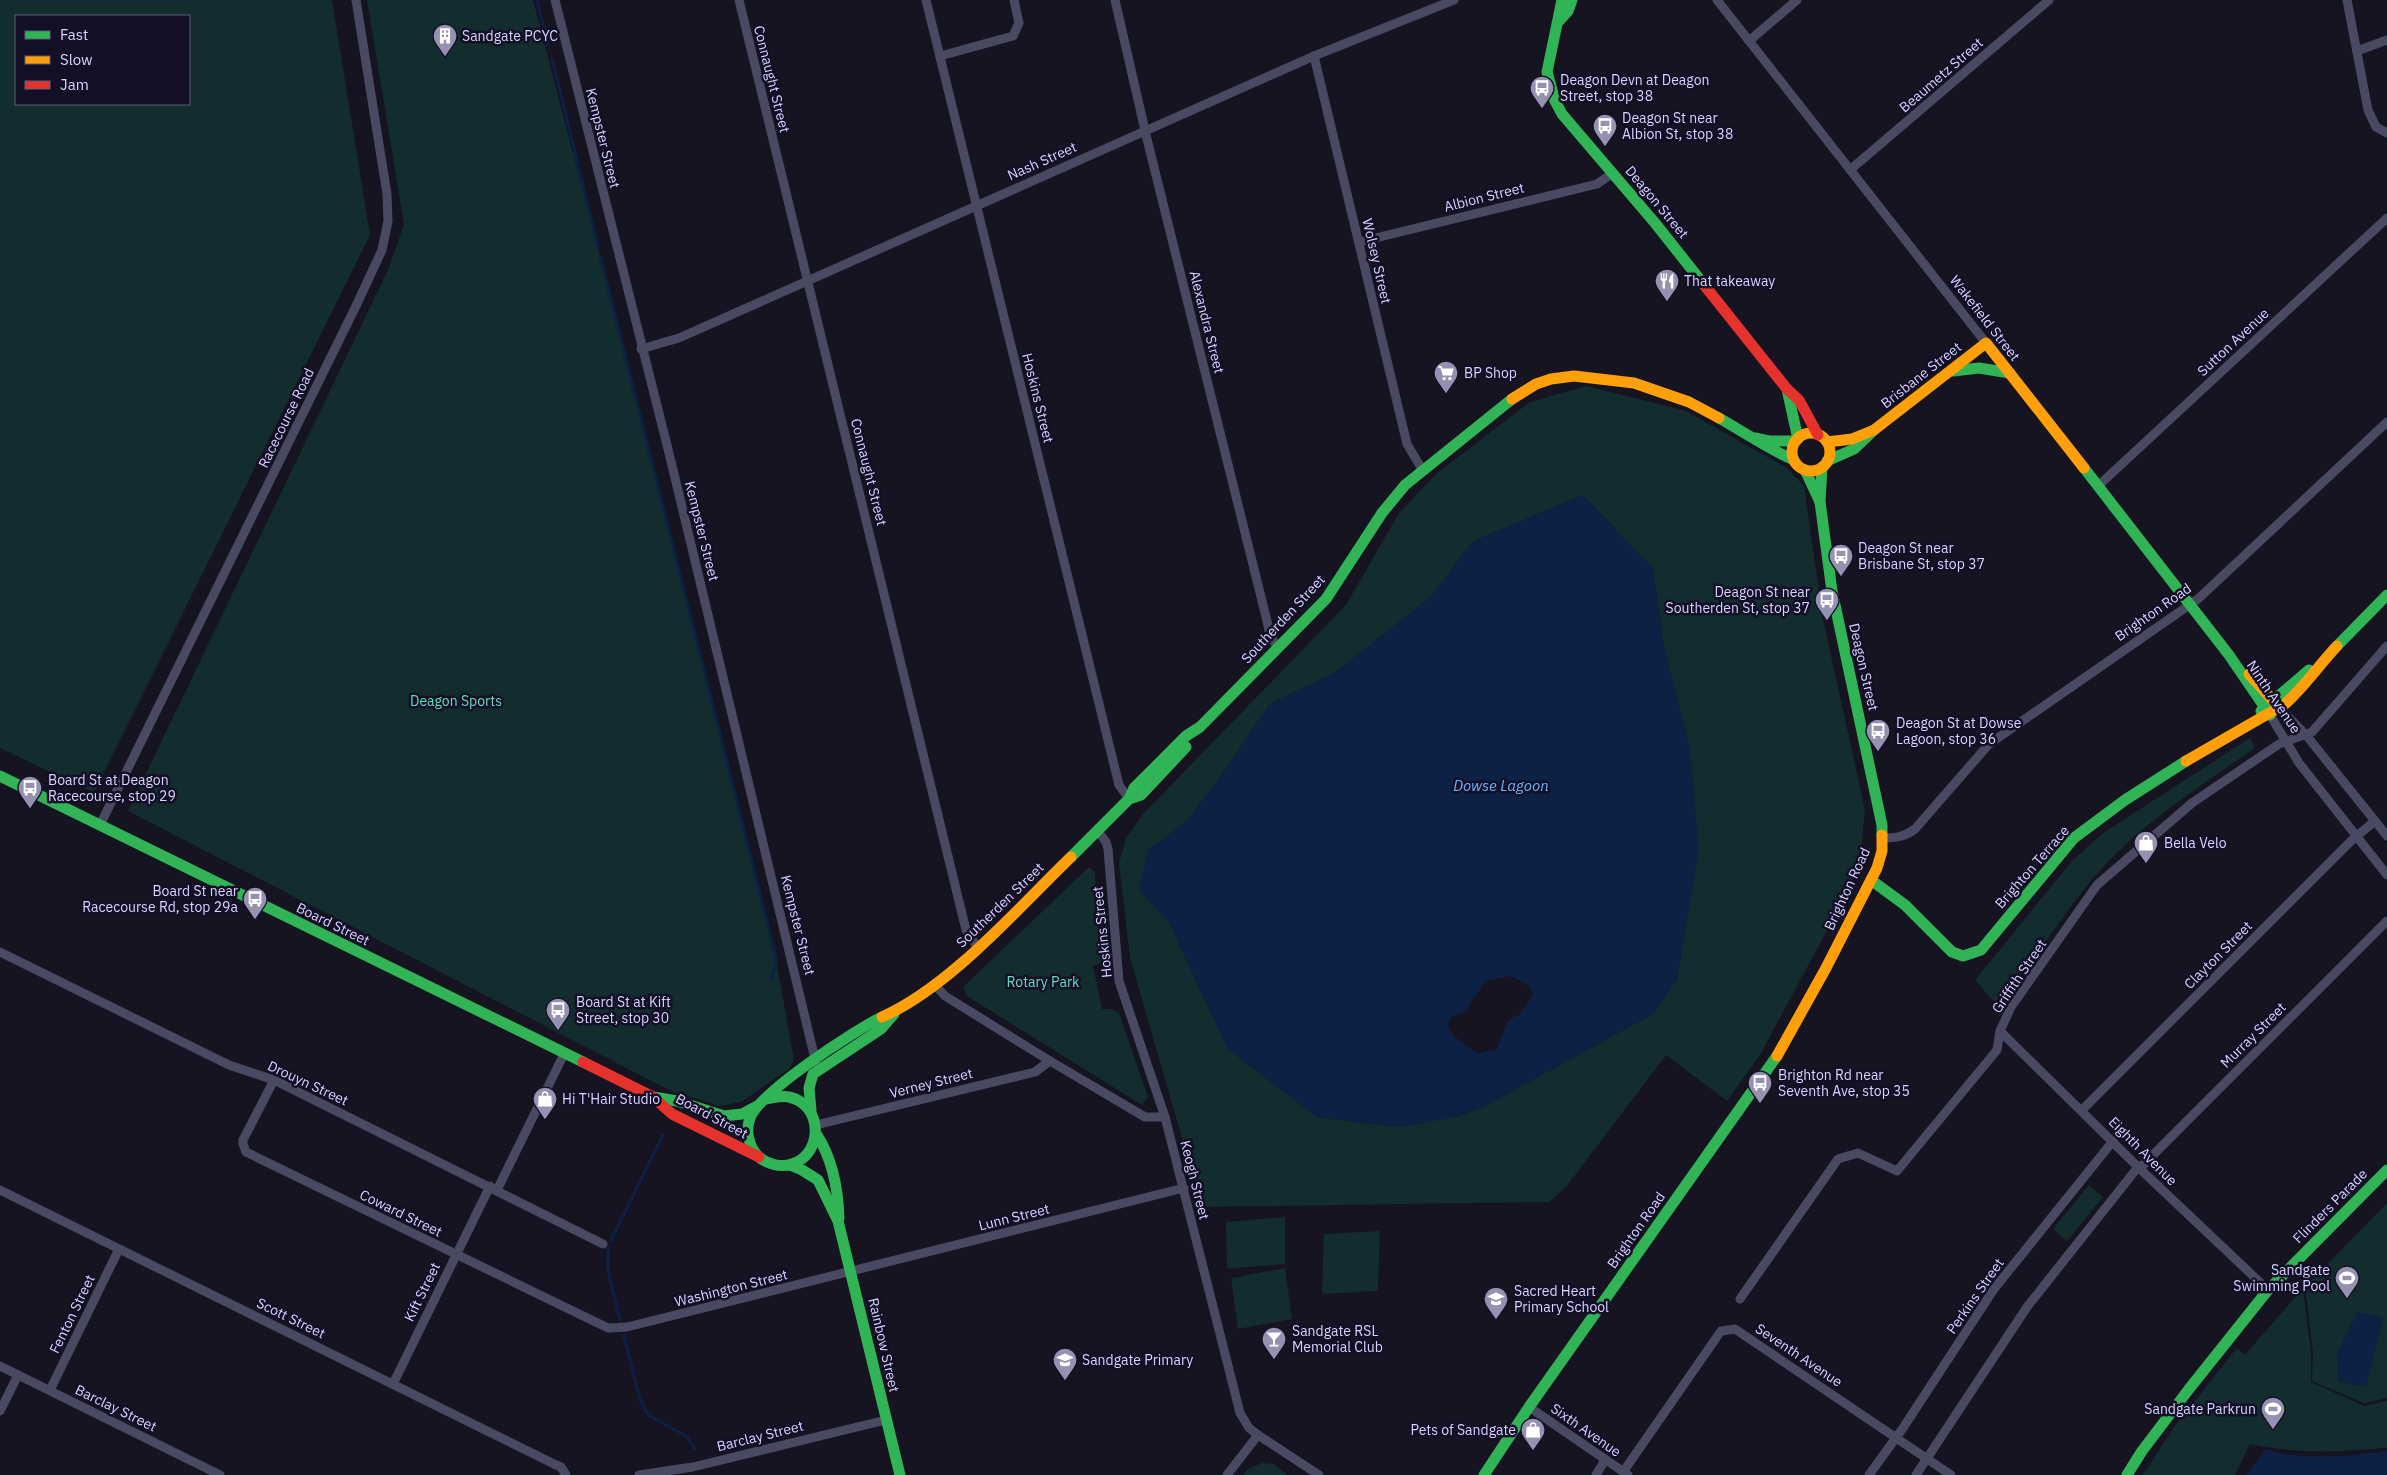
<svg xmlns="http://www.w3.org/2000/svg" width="2387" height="1475" font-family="'IBM Plex Sans',sans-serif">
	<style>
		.green { fill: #132c2d; fill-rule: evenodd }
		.water { fill: #0d2144; fill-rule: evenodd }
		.pier { fill: #161421 }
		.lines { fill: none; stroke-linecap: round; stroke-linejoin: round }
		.stream { stroke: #0d2144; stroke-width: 3 }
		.street { stroke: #4a4962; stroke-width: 9 }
		.fast { stroke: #30b455; stroke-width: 11 }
		.slow { stroke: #ff9f0a; stroke-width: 11 }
		.jam { stroke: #e5322d; stroke-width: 11 }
		.labels { text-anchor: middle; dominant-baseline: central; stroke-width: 5; stroke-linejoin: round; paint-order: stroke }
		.poi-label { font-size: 14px; fill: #d9d4ff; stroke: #130f26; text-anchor: start }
		.street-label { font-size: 14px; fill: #d9d4ff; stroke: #130f26 }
		.park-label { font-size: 14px; fill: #5fe0c0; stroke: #130f26 }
		.water-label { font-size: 15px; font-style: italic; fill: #62b6ff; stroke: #130f26 }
	</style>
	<rect width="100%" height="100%" fill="#161421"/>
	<g class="green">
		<path d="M0,0h332l38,235 -276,558 -94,-45zM189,16v88h-173v-88z"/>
		<polygon points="367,0 533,0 624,348 779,976 794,1060 789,1069 741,1102 720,1106 671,1091 128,811 388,270 404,225"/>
		<path d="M1586,386l100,25 101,57 17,18 19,133 42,191 -6,61 -99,184 -33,46 -61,-46 -100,132 -17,15 -347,5 -72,-249 -11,-95 7,-25 18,-25 202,-208 53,-92 37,-39 94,-72zM1583,495l70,74 11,78 19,294 -6,38 -23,34 -169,93 -27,10 -59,11 -82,-10 -89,-68 -59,-127 -21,-72 37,-27 40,-52 45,-67 65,-31 96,-76 41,-55z"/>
		<path d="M2250,738l5,10c-60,42 -124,82 -170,140 -30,38 -57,81 -85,121l-25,-29 97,-119 31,-28z"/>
		<polygon points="1089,867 1095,872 1096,905 1100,909 1104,956 1101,963 1093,966 1102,1009 1111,1009 1119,1013 1148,1097 1142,1105 967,996 963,987"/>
		<polygon points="2089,1185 2103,1197 2067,1241 2053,1229"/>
		<path d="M2387,1203v195l-23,5 -52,-22 1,-29 -8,-65zM2358,1312l25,6 -24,68 -22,-6z"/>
		<polygon points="1285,1217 1285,1264 1227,1269 1226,1222"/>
		<polygon points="1380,1231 1378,1291 1322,1294 1324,1234"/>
		<polygon points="1285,1268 1292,1319 1238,1329 1231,1278"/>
		<path d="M2303,1288l8,65v29l53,24 23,-5v47c-47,5 -91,6 -137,-4l-15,31h-92l31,-48 63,-79 8,7z"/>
		<polygon points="1262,1463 1274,1464 1287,1475 1244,1475 1248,1469"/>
	</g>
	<g class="water">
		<path d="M1583,495l70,74 11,78 26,100 9,103 -22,129 -23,34 -169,93 -27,10 -59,11 -82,-10 -89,-68 -59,-127 -30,-32 9,-40 37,-27 40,-52 45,-67 65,-31 96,-76 41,-55zM1509,976c10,3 21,8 24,19l-14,20 -6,2 -6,6 -10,26 -18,4c-9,-5 -38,-21 -29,-34 5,-6 13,-5 18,-9l3,-8 15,-21z"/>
		<polygon points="2357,1312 2383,1318 2366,1385 2359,1386 2337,1380 2337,1354"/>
		<polygon points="2265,1449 2312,1454 2387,1449 2387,1475 2247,1475"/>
	</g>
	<polygon class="pier" points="2264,1447 2312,1453 2387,1448 2387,1451 2343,1456 2302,1456 2276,1453"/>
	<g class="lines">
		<g class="stream">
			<polyline points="537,0 548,45"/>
			<polyline points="552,58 598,247"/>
			<polyline points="600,256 777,961 771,979"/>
			<polyline points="611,1240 663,1135"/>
			<polyline points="608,1247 608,1271 620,1320"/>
			<polyline points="624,1336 640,1400 648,1415 686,1436 695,1449"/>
		</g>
		<g class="street">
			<polyline points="555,0 669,453 816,1063"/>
			<polyline points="739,0 966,930 978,948"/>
			<polyline points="926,0 1119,785 1129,799"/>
			<polyline points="1115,0 1147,139 1267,621 1270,635 1278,648"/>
			<polyline points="1717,0 1986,343"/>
			<polyline points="2347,0 2368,110 2376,127 2387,133"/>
			<polyline points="1749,41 1797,0"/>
			<polyline points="2357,51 2387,40"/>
			<polyline points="940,56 1013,36 1019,23 1014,0"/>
			<polyline points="1314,56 1407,444 1422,469"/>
			<polyline points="1850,170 2049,0"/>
			<polyline points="1359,242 1597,184 1613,173"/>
			<polyline points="641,349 679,338 1314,56 1454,0"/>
			<polyline points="2098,486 2387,218"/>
			<polyline points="2280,708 2306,735 2387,836"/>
			<polyline points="2270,715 2299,763 2387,875"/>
			<polyline points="100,825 356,306 382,250 388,221 387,194 356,0"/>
			<polyline points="1097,830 1106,842 1108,849 1119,981 1165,1117 1240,1413 1249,1428 1258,1435 1319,1475"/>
			<path d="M1883,838c13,0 21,-1 32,-9l74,-85 209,-145 189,-177"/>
			<polyline points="0,952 229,1065 274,1080 603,1244"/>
			<polyline points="934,984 945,996 1050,1061 1145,1117 1165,1117"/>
			<polyline points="2000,1031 2138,1167 2268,1290"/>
			<polyline points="274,1080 243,1140 243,1144 246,1152 608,1328 627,1327 1184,1188"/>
			<polyline points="2082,1110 2352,840 2375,821"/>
			<polyline points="816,1125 1035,1072 1050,1061"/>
			<polyline points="0,1190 554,1464 561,1467 566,1475"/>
			<polyline points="497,1190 564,1054"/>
			<polyline points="1740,1299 1838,1159 1858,1153 1897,1171 1997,1050 2000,1031 2011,1007 2097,885 2192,803 2279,744 2312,732 2387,646"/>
			<polyline points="0,1366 220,1475"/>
			<polyline points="393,1384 490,1186"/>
			<polyline points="50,1390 119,1249"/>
			<polyline points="1529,1407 1628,1475"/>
			<polyline points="0,1411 18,1375"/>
			<polyline points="1623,1472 1721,1331 1735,1329 1951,1475"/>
			<polyline points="639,1475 693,1467 886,1420"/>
			<polyline points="1227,1475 1258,1435"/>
			<polyline points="1596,1475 1605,1460"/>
			<polyline points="1869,1475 1903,1428 1994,1289 2113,1141"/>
			<polyline points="1916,1475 2027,1307 2138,1167 2143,1165 2387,921"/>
		</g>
		<g class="fast">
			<polyline points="1562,0 1547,72 1555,101 1562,114 1655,223 1701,281"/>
			<polyline points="1559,21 1568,11 1572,0"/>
			<polyline points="1953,371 1979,368 2010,373"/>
			<polyline points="1787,389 1798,439"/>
			<path d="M1719,418c25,14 49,31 75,42"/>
			<polyline points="1755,438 1769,441 1796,441"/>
			<polyline points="1827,461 1854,449 1874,430"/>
			<polyline points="1822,467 1820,502 1832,591 1882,825 1882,835"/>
			<polyline points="2084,468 2229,655 2270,715"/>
			<polyline points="1805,470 1820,502"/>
			<polyline points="2337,646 2387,595"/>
			<polyline points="2261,711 2309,670"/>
			<polyline points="0,776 583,1062"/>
			<polyline points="1129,799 1141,795 1186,747"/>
			<polyline points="1071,857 1129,799 1134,788 1186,736 1200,727 1326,599 1382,513 1405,485 1512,399"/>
			<polyline points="1871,880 1905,905 1952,952 1963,956 1981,950 2074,838 2125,800 2186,761"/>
			<polyline points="653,1097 677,1101 724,1116 742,1114 757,1106"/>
			<path d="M766,1099c7,-1 16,-4 23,-2 34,7 35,57 3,67 -11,4 -25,0 -33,-7 -10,-9 -14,-26 -9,-39 10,-26 105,-88 132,-101"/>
			<polyline points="811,1110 809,1088 813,1074 881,1029 894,1014"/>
			<path d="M817,1135c16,25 21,53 22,83"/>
			<polyline points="790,1165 802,1170 818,1180 838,1221 900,1475"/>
			<polyline points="1484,1475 1529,1407 1777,1056"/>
			<polyline points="2127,1475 2142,1451 2189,1389 2268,1290 2387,1170"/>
		</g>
		<g class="slow">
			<polyline points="1512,399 1536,384 1551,379 1574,376 1634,383 1689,402 1719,418"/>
			<circle cx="1811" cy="452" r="19"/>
			<polyline points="1827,442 1852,439 1874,430 1986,343 2084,468"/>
			<polyline points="2249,674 2279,707"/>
			<path d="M2186,761l99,-57c20,-18 34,-39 52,-58"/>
			<path d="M882,1017c68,-30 136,-109 189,-160"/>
			<polyline points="1777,1056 1826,968 1877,868 1882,851 1882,835"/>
		</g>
		<g class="jam">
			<polyline points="1701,281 1787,389 1799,400 1818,435"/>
			<polyline points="583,1062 653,1097 672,1114 759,1157"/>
		</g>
	</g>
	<defs>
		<symbol id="building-pin" viewBox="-11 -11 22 30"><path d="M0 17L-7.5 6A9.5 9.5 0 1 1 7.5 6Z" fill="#9591b1" stroke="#130f26"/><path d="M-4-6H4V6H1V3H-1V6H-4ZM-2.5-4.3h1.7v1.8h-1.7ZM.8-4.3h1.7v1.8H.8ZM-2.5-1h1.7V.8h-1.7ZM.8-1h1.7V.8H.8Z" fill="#fff"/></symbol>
		<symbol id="bus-pin" viewBox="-11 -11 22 30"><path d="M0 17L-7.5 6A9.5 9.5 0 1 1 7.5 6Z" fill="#9591b1" stroke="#130f26"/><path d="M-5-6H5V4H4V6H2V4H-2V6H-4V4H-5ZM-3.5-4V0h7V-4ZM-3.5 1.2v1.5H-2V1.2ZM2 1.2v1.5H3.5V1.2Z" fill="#fff"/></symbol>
		<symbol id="restaurant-pin" viewBox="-11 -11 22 30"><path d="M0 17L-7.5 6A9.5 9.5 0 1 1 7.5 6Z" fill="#9591b1" stroke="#130f26"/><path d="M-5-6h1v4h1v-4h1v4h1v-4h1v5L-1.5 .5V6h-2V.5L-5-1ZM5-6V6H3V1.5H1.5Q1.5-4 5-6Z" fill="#fff"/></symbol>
		<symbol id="supermarket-pin" viewBox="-11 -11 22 30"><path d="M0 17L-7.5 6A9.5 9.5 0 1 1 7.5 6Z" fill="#9591b1" stroke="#130f26"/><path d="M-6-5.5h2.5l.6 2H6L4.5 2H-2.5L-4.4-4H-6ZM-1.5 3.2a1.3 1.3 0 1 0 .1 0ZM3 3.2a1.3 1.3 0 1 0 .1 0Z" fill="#fff"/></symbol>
		<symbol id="shop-pin" viewBox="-11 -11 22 30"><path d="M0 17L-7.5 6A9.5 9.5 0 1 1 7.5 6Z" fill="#9591b1" stroke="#130f26"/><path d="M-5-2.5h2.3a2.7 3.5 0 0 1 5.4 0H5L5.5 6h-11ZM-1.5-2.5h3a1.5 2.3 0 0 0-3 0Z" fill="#fff"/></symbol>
		<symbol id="stadium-pin" viewBox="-11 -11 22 30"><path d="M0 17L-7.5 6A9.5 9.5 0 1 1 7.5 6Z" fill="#9591b1" stroke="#130f26"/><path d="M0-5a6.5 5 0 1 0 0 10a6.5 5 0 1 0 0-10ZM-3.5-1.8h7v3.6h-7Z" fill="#fff"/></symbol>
		<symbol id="school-pin" viewBox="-11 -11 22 30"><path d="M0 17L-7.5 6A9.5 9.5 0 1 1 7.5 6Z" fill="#9591b1" stroke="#130f26"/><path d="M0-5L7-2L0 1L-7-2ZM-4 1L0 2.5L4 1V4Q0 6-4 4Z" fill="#fff"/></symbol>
		<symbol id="bar-pin" viewBox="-11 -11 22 30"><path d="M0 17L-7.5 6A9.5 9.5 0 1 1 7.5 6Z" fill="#9591b1" stroke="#130f26"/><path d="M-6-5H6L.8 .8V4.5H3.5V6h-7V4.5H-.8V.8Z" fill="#fff"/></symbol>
	</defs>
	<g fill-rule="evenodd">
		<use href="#building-pin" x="431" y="22" width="28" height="38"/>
		<use href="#bus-pin" x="1528" y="74" width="28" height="38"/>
		<use href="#bus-pin" x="1591" y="112" width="28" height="38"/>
		<use href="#restaurant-pin" x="1653" y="267" width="28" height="38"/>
		<use href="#supermarket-pin" x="1432" y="359" width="28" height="38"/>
		<use href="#bus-pin" x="1827" y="542" width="28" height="38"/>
		<use href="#bus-pin" x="1813" y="586" width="28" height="38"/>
		<use href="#bus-pin" x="1864" y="717" width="28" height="38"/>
		<use href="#bus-pin" x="16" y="774" width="28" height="38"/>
		<use href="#shop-pin" x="2132" y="829" width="28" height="38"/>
		<use href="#bus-pin" x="241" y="885" width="28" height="38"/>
		<use href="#bus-pin" x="544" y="996" width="28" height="38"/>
		<use href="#bus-pin" x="1746" y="1069" width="28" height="38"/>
		<use href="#shop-pin" x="531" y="1085" width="28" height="38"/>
		<use href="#stadium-pin" x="2333" y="1264" width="28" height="38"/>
		<use href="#school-pin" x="1482" y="1285" width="28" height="38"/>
		<use href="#bar-pin" x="1260" y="1325" width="28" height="38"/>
		<use href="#school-pin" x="1051" y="1346" width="28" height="38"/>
		<use href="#stadium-pin" x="2259" y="1395" width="28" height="38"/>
		<use href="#shop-pin" x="1519" y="1416" width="28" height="38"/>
	</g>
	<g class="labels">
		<g class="poi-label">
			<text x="462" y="36">Sandgate PCYC</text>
			<text x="1560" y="80">Deagon Devn at Deagon<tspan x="1560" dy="16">Street, stop 38</tspan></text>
			<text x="1622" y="118">Deagon St near<tspan x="1622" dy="16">Albion St, stop 38</tspan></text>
			<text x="1684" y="281">That takeaway</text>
			<text x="1464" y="373">BP Shop</text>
			<text x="1858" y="548">Deagon St near<tspan x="1858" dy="16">Brisbane St, stop 37</tspan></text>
			<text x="1810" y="592" text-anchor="end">Deagon St near<tspan x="1810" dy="16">Southerden St, stop 37</tspan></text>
			<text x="1896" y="723">Deagon St at Dowse<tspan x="1896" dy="16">Lagoon, stop 36</tspan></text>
			<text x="48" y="780">Board St at Deagon<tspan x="48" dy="16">Racecourse, stop 29</tspan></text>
			<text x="2164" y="843">Bella Velo</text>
			<text x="238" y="891" text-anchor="end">Board St near<tspan x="238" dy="16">Racecourse Rd, stop 29a</tspan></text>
			<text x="576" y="1002">Board St at Kift<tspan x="576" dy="16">Street, stop 30</tspan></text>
			<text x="1778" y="1075">Brighton Rd near<tspan x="1778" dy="16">Seventh Ave, stop 35</tspan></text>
			<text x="562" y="1099">Hi T'Hair Studio</text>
			<text x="2330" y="1270" text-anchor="end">Sandgate<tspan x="2330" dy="16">Swimming Pool</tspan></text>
			<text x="1514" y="1291">Sacred Heart<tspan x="1514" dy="16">Primary School</tspan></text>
			<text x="1292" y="1331">Sandgate RSL<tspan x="1292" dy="16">Memorial Club</tspan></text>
			<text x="1082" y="1360">Sandgate Primary</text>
			<text x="2256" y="1409" text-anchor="end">Sandgate Parkrun</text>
			<text x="1516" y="1430" text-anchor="end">Pets of Sandgate</text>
		</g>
		<g class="street-label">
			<text transform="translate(1941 75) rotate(-41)">Beaumetz Street</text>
			<text transform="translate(772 79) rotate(76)">Connaught Street</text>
			<text transform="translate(603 138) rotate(76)">Kempster Street</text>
			<text transform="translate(1042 161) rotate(-24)">Nash Street</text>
			<text transform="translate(1484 197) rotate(-14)">Albion Street</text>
			<text transform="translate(1657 202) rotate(50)">Deagon Street</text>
			<text transform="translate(1377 261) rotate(77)">Wolsey Street</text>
			<text transform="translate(1985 318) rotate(52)">Wakefield Street</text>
			<text transform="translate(1207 322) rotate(76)">Alexandra Street</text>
			<text transform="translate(2233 342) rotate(-43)">Sutton Avenue</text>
			<text transform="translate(1921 375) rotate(-38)">Brisbane Street</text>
			<text transform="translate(1038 398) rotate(76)">Hoskins Street</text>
			<text transform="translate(286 418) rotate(-64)">Racecourse Road</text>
			<text transform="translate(869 472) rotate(76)">Connaught Street</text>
			<text transform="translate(702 531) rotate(76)">Kempster Street</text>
			<text transform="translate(2153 612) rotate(-35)">Brighton Road</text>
			<text transform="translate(1283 619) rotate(-47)">Southerden Street</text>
			<text transform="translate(1864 667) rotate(77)">Deagon Street</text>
			<text transform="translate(2274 697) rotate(56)">Ninth Avenue</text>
			<text transform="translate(2032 867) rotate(-49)">Brighton Terrace</text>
			<text transform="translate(1847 889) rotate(-65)">Brighton Road</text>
			<text transform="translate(1000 905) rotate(-44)">Southerden Street</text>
			<text transform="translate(333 924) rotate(26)">Board Street</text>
			<text transform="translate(798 925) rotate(76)">Kempster Street</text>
			<text transform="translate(1102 932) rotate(-96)">Hoskins Street</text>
			<text transform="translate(2218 955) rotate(-45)">Clayton Street</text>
			<text transform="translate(2019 976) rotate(-56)">Griffith Street</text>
			<text transform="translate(2253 1035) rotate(-45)">Murray Street</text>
			<text transform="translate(308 1083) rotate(25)">Drouyn Street</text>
			<text transform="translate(931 1083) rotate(-14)">Verney Street</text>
			<text transform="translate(712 1116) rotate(28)">Board Street</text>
			<text transform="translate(2143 1151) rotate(45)">Eighth Avenue</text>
			<text transform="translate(1195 1180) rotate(76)">Keogh Street</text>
			<text transform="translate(2330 1206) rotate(-45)">Flinders Parade</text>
			<text transform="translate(401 1213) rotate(26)">Coward Street</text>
			<text transform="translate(1014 1217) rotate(-14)">Lunn Street</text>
			<text transform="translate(1636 1230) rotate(-55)">Brighton Road</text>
			<text transform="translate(731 1288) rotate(-14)">Washington Street</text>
			<text transform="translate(422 1292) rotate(-64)">Kift Street</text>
			<text transform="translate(1975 1296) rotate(-55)">Perkins Street</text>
			<text transform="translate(72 1314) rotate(-64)">Fenton Street</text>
			<text transform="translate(291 1318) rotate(26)">Scott Street</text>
			<text transform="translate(884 1345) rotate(77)">Rainbow Street</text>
			<text transform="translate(1799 1355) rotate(34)">Seventh Avenue</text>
			<text transform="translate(116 1408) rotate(26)">Barclay Street</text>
			<text transform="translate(1586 1430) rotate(35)">Sixth Avenue</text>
			<text transform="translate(760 1436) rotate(-14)">Barclay Street</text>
		</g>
		<g class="park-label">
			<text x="456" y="701">Deagon Sports</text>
			<text x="1043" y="982">Rotary Park</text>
		</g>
		<g class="water-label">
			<text x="1501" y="785">Dowse Lagoon</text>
		</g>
	</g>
	<rect x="15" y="15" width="175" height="90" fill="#130f26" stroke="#625e7d"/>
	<rect x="25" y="31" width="25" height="8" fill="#30b455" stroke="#625e7d"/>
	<text x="60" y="40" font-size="15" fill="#d9d4ff">Fast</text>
	<rect x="25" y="56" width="25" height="8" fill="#ff9f0a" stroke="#625e7d"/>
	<text x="60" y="65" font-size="15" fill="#d9d4ff">Slow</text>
	<rect x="25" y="81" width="25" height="8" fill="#e5322d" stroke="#625e7d"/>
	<text x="60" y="90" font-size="15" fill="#d9d4ff">Jam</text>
</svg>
